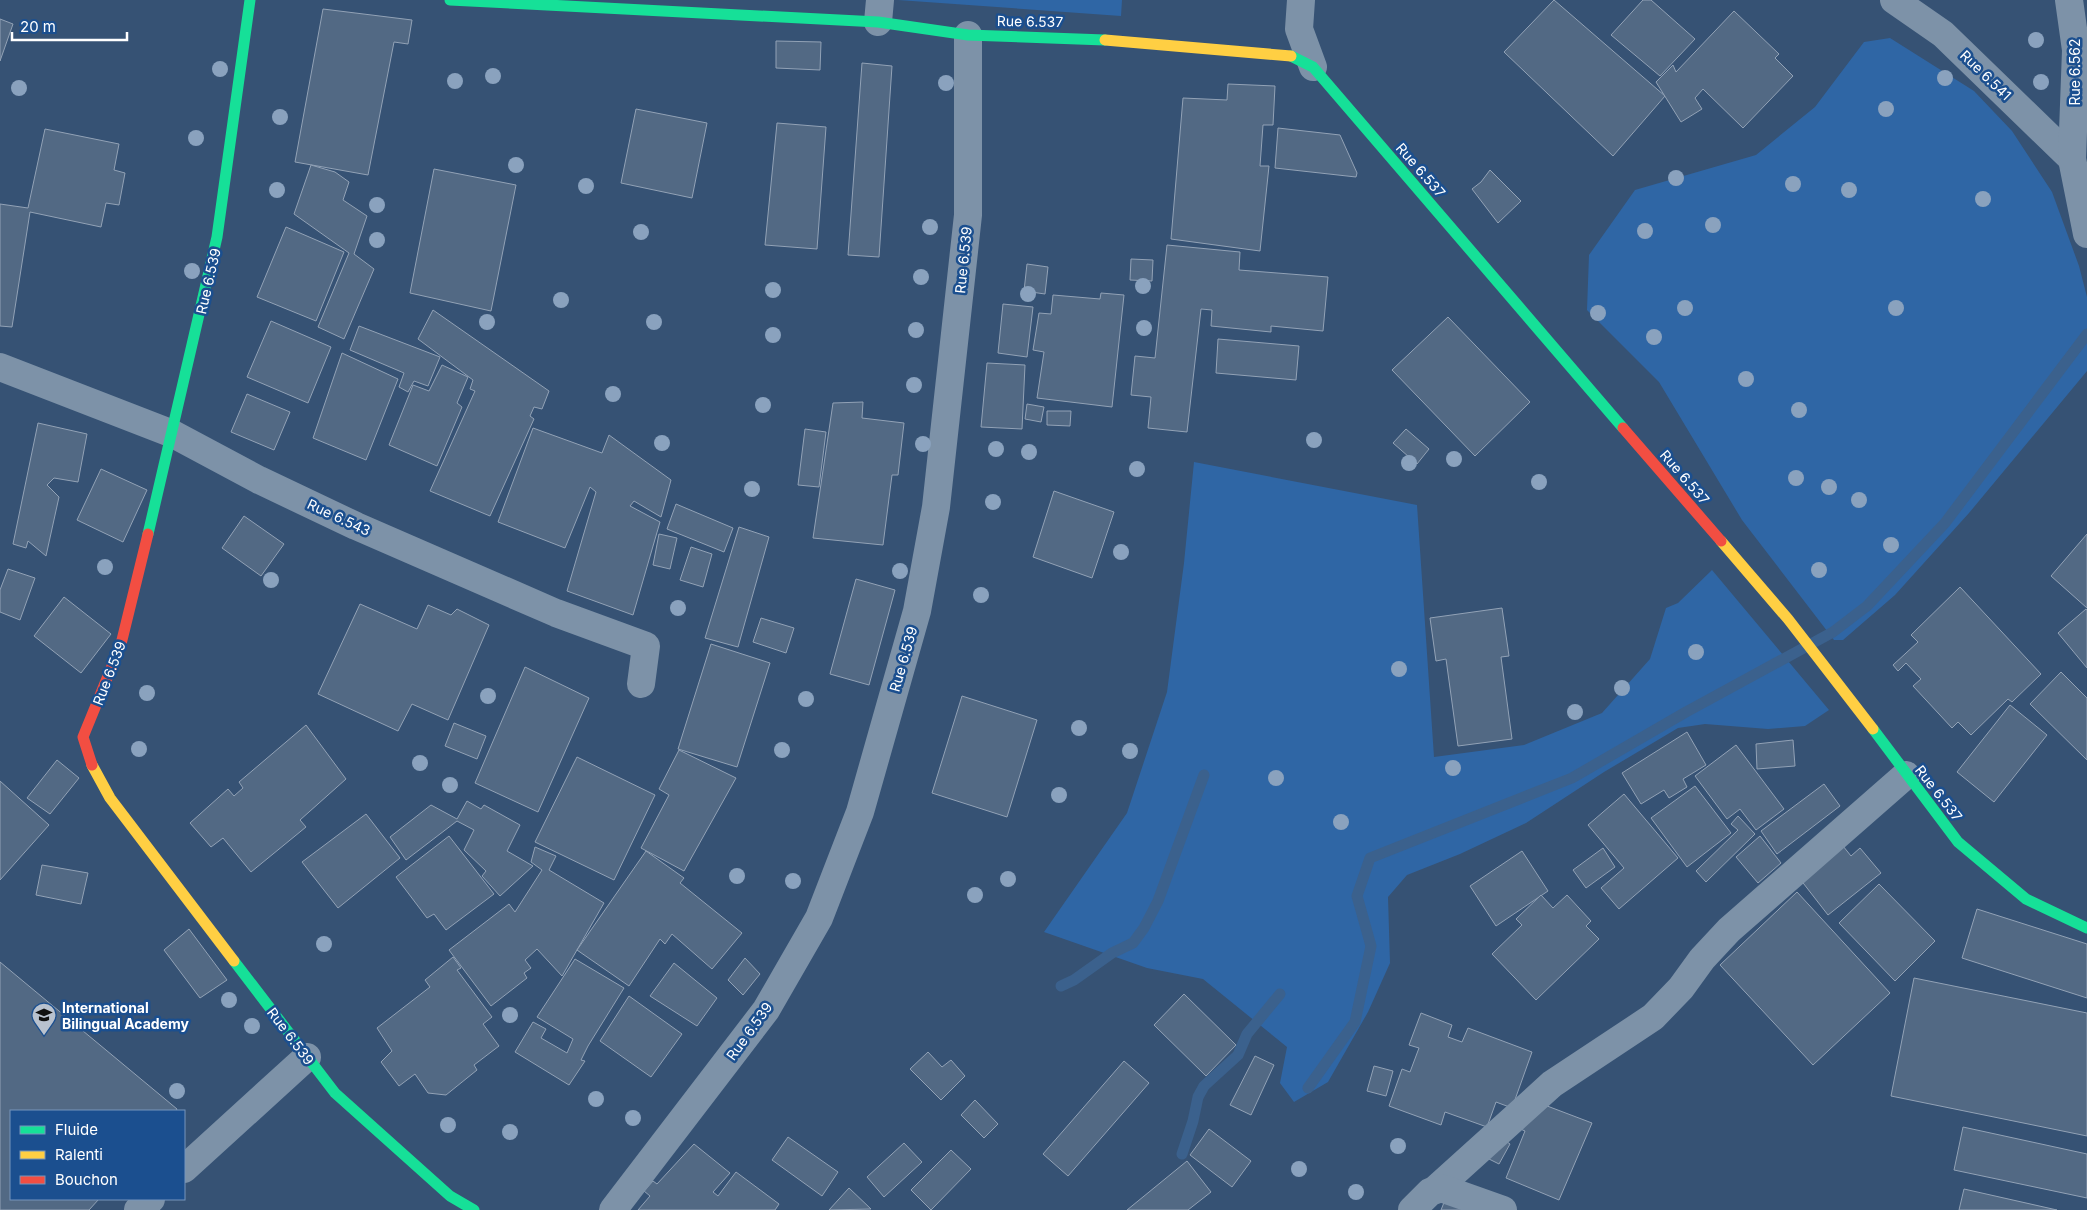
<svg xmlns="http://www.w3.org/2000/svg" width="2087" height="1210" font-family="Inter,sans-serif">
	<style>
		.green { fill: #2f66a5 }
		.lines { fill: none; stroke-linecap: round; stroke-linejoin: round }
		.stream { stroke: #3b618d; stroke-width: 11 }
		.building { fill: #526984; stroke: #92a2b6 }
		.street { stroke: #7d92a8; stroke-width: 28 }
		.fast { stroke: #16e098; stroke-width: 11 }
		.slow { stroke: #ffcf43; stroke-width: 11 }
		.jam { stroke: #f24e42; stroke-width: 11 }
		.tree { fill: #8aa2be }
		.labels { text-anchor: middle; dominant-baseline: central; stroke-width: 5; stroke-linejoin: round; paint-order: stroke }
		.street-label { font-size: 14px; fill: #fff; stroke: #1b4f8f }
		.poi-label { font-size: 14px; font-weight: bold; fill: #fff; stroke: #1b4f8f; text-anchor: start }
	</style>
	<rect width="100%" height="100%" fill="#365274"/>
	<g class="green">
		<polygon points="898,0 1122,0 1121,16"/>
		<polygon points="1890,38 1974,91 2012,131 2052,192 2079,266 2087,297 2087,371 1969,513 1895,595 1843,640 1834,640 1742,520 1659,382 1587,310 1589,255 1635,190 1756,155 1815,107 1864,42"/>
		<polygon points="1194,462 1417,505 1434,757 1524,745 1602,713 1650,659 1666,608 1678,603 1712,570 1829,710 1805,726 1768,729 1705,724 1678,728 1604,772 1526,823 1460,854 1407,875 1388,897 1390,963 1368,1012 1328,1082 1294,1102 1280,1083 1287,1047 1203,979 1147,968 1044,932 1127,813 1167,692 1184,563"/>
	</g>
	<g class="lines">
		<g class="stream">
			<polyline points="1061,986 1074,980 1112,953 1133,943 1144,928 1158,901 1204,775"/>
			<polyline points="1308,1088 1355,1022 1371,946 1357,896 1370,858 1572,778 1686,712 1833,632 1867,606 1945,523 2087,334"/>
			<polyline points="1182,1154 1193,1121 1198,1097 1204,1086 1238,1055 1247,1034 1280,994"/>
		</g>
	</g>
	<g class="building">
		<polygon points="1554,0 1665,96 1613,156 1504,52"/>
		<polygon points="1643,0 1651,0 1695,39 1660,76 1611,35"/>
		<polygon points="323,9 412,20 408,44 394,42 368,175 295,162"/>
		<polygon points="1734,11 1779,54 1775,58 1793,76 1743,128 1703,89 1695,98 1702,109 1681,122 1656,82 1673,65 1676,72"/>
		<polygon points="0,19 13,24 0,61"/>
		<polygon points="776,41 821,42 820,70 776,68"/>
		<polygon points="862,63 892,66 879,257 848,255"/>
		<polygon points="1228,84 1275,86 1273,125 1263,125 1260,166 1269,166 1260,251 1171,239 1183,98 1227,100"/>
		<polygon points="636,109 707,123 692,198 621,183"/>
		<polygon points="777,123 826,127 817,249 765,245"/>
		<polygon points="1278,128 1340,135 1357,173 1356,177 1275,168"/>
		<polygon points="45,129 119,144 114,170 125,173 119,205 106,203 101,227 30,212 12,327 0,326 0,204 28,208"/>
		<polygon points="311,165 335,172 349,182 343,200 367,216 354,254 374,269 344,339 318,327 349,253 294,214"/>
		<polygon points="434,169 516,185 491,311 410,293"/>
		<polygon points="1490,170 1521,201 1498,223 1472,189 1481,182"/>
		<polygon points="286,227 344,252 316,321 257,297"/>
		<polygon points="1167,245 1240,252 1239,270 1328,277 1323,331 1271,326 1271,332 1211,326 1212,310 1201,309 1187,432 1148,428 1151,397 1131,395 1135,356 1155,358"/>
		<polygon points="1131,259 1153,260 1152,281 1130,280"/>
		<polygon points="1027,264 1048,267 1045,294 1024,291"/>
		<polygon points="1101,293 1124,295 1112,407 1037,398 1044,352 1033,350 1039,313 1051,314 1053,295 1100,299"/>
		<polygon points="1003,304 1033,307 1027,357 998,353"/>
		<polygon points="433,310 549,391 542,409 534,407 530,416 534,419 490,516 430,491 475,391 470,389 473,380 418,339"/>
		<polygon points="1448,317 1530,402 1475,456 1392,370"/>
		<polygon points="271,321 331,347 308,403 247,377"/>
		<polygon points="359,326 440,357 428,386 414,381 408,392 399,387 404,373 350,350"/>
		<polygon points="1218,339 1299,346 1296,380 1216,373"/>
		<polygon points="342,353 398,379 366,460 313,438"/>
		<polygon points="987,363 1025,365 1022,429 981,427"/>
		<polygon points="442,365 468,377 457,403 462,407 437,466 389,445 413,385 429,391"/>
		<polygon points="247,394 290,412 274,450 231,432"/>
		<polygon points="863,402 862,418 904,423 898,475 892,475 883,545 813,538 833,403"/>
		<polygon points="1027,404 1044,407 1041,422 1025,419"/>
		<polygon points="1047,411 1071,411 1070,426 1047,425"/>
		<polygon points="38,423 87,434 78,482 54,478 47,485 59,497 46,556 28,541 26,548 13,544"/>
		<polygon points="533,428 602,453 609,435 671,480 661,517 634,501 630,506 660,522 633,615 567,591 596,492 590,487 565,548 498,522"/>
		<polygon points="805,429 826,432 819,487 798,485"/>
		<polygon points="1406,429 1429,449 1417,464 1393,443"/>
		<polygon points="101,469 147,490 123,542 77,520"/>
		<polygon points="1054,491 1114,512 1092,578 1033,557"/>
		<polygon points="676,504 733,528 724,552 667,529"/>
		<polygon points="244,516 284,544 261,576 222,548"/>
		<polygon points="739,527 769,537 738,647 705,638"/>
		<polygon points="659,534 677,538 670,569 653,565"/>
		<polygon points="2087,534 2087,608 2051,576"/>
		<polygon points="691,547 712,554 703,587 680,580"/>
		<polygon points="8,569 35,578 20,620 0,612 0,590"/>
		<polygon points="856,579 895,590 869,685 830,674"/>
		<polygon points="1960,587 2041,674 2012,702 2008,699 1971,735 1958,722 1952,728 1913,686 1921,679 1906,663 1898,671 1893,665 1918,642 1911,635"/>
		<polygon points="64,597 111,634 81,673 34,636"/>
		<polygon points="360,604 417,629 428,605 451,615 457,609 489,625 448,720 412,704 398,731 318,694"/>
		<polygon points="1502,608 1509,656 1501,657 1512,739 1458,746 1446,659 1436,661 1430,618"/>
		<polygon points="2086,609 2087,610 2087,668 2058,633"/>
		<polygon points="761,618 794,628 786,653 753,642"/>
		<polygon points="711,644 770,663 737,767 678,749"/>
		<polygon points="525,667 589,698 538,812 475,783"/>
		<polygon points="2061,672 2087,698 2087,760 2030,704"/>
		<polygon points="962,696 1037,720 1007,817 932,793"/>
		<polygon points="2010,705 2047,735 1994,802 1957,772"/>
		<polygon points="454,723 486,736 477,759 445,746"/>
		<polygon points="306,725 346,779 300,820 306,827 251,872 223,838 211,847 190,823 228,789 234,796 243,788 239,782"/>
		<polygon points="1687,732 1706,765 1683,779 1687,787 1669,798 1664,790 1641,804 1622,773"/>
		<polygon points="1793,740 1795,766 1757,769 1756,744"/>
		<polygon points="1736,745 1784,809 1756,830 1740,809 1727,819 1695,776"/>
		<polygon points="679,750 736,778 684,871 641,848 669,795 659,789"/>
		<polygon points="577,757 655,795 614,880 535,842"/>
		<polygon points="57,760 79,778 50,814 27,798"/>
		<polygon points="0,781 49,825 0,880"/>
		<polygon points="1824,784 1840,806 1777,854 1761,831"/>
		<polygon points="1695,786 1731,833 1687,867 1651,818"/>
		<polygon points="1624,794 1678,858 1619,909 1601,888 1624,868 1588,825"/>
		<polygon points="467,801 481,809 484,805 520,825 507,851 533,866 500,896 482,876 486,871 464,850 474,830 457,821 406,860 390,837 431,805 457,819"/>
		<polygon points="366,814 400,858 338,908 302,862"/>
		<polygon points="1738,816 1755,834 1706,882 1696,871 1738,830 1731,824"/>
		<polygon points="449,836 494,894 446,930 434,914 427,918 396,877"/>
		<polygon points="1760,836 1781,863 1758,883 1736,857"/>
		<polygon points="1843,846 1851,856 1860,848 1881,873 1828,915 1800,879"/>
		<polygon points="535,847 556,856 549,870 604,903 562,976 537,949 525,960 531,968 524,973 527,978 491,1006 449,950 509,904 515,912 542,870 531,862"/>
		<polygon points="1603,848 1615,867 1586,888 1573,870"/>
		<polygon points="646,851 684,878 680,883 742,933 712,969 672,934 665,944 660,939 629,986 577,950"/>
		<polygon points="1522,851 1548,891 1496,926 1470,886"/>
		<polygon points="42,865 88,873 81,904 36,895"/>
		<polygon points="1879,884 1935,941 1895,981 1839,923"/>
		<polygon points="1797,892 1890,993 1813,1065 1720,965"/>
		<polygon points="1541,895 1553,908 1567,895 1591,921 1586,926 1599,939 1536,1000 1492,954 1522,925 1516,919"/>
		<polygon points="1977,909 2087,944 2087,998 1962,958"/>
		<polygon points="189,929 227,980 200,998 164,950"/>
		<polygon points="453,957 461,968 457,970 492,1017 483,1024 499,1046 474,1065 477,1070 446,1095 428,1093 415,1074 399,1086 381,1062 392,1051 377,1028 430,987 425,980"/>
		<polygon points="745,958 760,974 743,995 728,980"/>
		<polygon points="575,959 624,988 588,1046 581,1060 585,1061 569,1085 515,1052 533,1022 546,1029 541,1038 567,1053 573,1039 537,1017"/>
		<polygon points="0,962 177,1109 176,1111 11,1111 11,1199 99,1199 89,1210 0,1210"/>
		<polygon points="674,963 717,998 697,1026 650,996"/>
		<polygon points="1914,978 2087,1013 2087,1136 1891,1096"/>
		<polygon points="1184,994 1236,1045 1206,1076 1154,1025"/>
		<polygon points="629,996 682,1034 651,1077 600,1041"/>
		<polygon points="1421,1013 1452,1025 1448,1037 1462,1042 1468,1028 1532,1052 1512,1108 1496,1102 1487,1127 1445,1112 1441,1125 1389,1106 1402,1069 1410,1072 1419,1048 1409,1045"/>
		<polygon points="928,1052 942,1067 951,1060 965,1076 941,1100 910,1069"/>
		<polygon points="1255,1056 1274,1065 1251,1115 1230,1105"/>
		<polygon points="1124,1061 1149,1083 1068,1176 1043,1154"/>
		<polygon points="1374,1066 1393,1071 1386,1096 1367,1091"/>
		<polygon points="975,1100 998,1124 984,1138 961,1115"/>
		<polygon points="1534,1101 1592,1123 1559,1200 1506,1178 1525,1131 1509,1124"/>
		<polygon points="1963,1127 2087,1154 2087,1198 1954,1170"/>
		<polygon points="1209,1129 1251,1161 1232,1187 1190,1155"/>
		<polygon points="788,1137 838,1172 822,1196 772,1160"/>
		<polygon points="1503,1139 1510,1144 1499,1164 1489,1159"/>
		<polygon points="904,1143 922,1162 884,1197 867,1177"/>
		<polygon points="694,1144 730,1173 713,1192 718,1196 736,1172 779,1204 775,1210 638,1210 650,1196 644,1191 653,1181 657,1184"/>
		<polygon points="951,1150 971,1169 931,1210 911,1190"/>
		<polygon points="1187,1161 1211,1192 1188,1210 1127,1210"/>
		<polygon points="849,1188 871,1209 829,1210"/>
		<polygon points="1964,1189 2057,1210 1959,1210"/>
		<polygon points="1445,1200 1467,1210 1441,1210"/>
	</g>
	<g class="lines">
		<g class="street">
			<polyline points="1301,0 1299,29 1313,67"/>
			<polyline points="1894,0 1943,34 2072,159"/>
			<polyline points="2069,0 2076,50 2072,159 2087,234"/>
			<polyline points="878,22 880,0"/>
			<polyline points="0,367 173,434 259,480 356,526 556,613 646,646 641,684"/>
			<polyline points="184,1169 307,1057"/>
			<polyline points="1437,1188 1552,1084 1653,1017 1681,988 1702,959 1729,930 1906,775"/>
			<polyline points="138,1210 151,1199"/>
			<polyline points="613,1210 766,1010 819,918 860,812 917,611 936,507 968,215 968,35"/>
			<polyline points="1412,1210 1430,1192 1441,1188 1503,1210"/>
		</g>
		<g class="fast">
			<polyline points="450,0 878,22 968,35 1105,40"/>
			<polyline points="1291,56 1313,67 1623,428"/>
			<polyline points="148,534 217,237 250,0"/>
			<polyline points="1873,729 1958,842 2026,899 2087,928"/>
			<polyline points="234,961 335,1093 450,1196 474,1210"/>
		</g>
		<g class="slow">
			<polyline points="1105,40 1291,56"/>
			<polyline points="1721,541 1788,619 1873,729"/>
			<polyline points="92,765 110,798 234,961"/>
		</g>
		<g class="jam">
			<polyline points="1623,428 1721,541"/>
			<polyline points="92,765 83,737 121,644 148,534"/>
		</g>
	</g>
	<g class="tree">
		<circle cx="2036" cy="40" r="8"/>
		<circle cx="220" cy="69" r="8"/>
		<circle cx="493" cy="76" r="8"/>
		<circle cx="1945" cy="78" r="8"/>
		<circle cx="455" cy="81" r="8"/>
		<circle cx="2041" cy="82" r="8"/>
		<circle cx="946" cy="83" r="8"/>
		<circle cx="19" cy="88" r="8"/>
		<circle cx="1886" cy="109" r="8"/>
		<circle cx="280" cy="117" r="8"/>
		<circle cx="196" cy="138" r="8"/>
		<circle cx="516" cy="165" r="8"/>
		<circle cx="1676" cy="178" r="8"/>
		<circle cx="1793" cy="184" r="8"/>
		<circle cx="586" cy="186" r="8"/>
		<circle cx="277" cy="190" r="8"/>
		<circle cx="1849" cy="190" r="8"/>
		<circle cx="1983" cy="199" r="8"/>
		<circle cx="377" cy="205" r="8"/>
		<circle cx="1713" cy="225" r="8"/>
		<circle cx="930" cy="227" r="8"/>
		<circle cx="1645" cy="231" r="8"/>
		<circle cx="641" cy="232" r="8"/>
		<circle cx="377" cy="240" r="8"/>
		<circle cx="192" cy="271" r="8"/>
		<circle cx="921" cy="277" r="8"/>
		<circle cx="1143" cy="286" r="8"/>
		<circle cx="773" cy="290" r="8"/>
		<circle cx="1028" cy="294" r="8"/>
		<circle cx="561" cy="300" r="8"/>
		<circle cx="1685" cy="308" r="8"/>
		<circle cx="1896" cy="308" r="8"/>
		<circle cx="1598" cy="313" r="8"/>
		<circle cx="487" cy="322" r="8"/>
		<circle cx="654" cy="322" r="8"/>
		<circle cx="1144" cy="328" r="8"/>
		<circle cx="916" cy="330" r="8"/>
		<circle cx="773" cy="335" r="8"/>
		<circle cx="1654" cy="337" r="8"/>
		<circle cx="1746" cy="379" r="8"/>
		<circle cx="914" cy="385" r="8"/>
		<circle cx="613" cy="394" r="8"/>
		<circle cx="763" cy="405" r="8"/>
		<circle cx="1799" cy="410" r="8"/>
		<circle cx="1314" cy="440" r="8"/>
		<circle cx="662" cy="443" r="8"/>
		<circle cx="923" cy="444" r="8"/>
		<circle cx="996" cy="449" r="8"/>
		<circle cx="1029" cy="452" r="8"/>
		<circle cx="1454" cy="459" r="8"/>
		<circle cx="1409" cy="463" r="8"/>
		<circle cx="1137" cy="469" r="8"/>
		<circle cx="1796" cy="478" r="8"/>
		<circle cx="1539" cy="482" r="8"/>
		<circle cx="1829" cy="487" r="8"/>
		<circle cx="752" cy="489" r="8"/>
		<circle cx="1859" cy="500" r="8"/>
		<circle cx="993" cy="502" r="8"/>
		<circle cx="1891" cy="545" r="8"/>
		<circle cx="1121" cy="552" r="8"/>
		<circle cx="105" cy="567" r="8"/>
		<circle cx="1819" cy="570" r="8"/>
		<circle cx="900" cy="571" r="8"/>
		<circle cx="271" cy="580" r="8"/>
		<circle cx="981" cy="595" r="8"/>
		<circle cx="678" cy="608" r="8"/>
		<circle cx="1696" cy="652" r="8"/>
		<circle cx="1399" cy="669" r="8"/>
		<circle cx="1622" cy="688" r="8"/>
		<circle cx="147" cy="693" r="8"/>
		<circle cx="488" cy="696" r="8"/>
		<circle cx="806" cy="699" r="8"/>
		<circle cx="1575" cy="712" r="8"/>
		<circle cx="1079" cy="728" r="8"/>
		<circle cx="139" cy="749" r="8"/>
		<circle cx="782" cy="750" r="8"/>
		<circle cx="1130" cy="751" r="8"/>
		<circle cx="420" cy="763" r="8"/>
		<circle cx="1453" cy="768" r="8"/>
		<circle cx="1276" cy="778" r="8"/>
		<circle cx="450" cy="785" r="8"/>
		<circle cx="1059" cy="795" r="8"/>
		<circle cx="1341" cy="822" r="8"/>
		<circle cx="737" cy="876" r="8"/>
		<circle cx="1008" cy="879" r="8"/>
		<circle cx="793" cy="881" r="8"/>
		<circle cx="975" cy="895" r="8"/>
		<circle cx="324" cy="944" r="8"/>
		<circle cx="229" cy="1000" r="8"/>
		<circle cx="510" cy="1015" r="8"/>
		<circle cx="252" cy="1026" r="8"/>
		<circle cx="177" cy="1091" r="8"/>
		<circle cx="596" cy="1099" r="8"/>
		<circle cx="633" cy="1118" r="8"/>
		<circle cx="448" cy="1125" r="8"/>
		<circle cx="510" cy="1132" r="8"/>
		<circle cx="1398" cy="1146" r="8"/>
		<circle cx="1299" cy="1169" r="8"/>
		<circle cx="1356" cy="1192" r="8"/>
	</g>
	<defs>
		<symbol id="school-pin" viewBox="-11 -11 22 30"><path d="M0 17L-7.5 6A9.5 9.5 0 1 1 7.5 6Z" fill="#b9c2ce" stroke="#1b4f8f"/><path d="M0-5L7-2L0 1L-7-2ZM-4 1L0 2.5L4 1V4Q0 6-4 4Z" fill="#111"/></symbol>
	</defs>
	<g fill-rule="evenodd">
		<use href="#school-pin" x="30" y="1001" width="28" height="38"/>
	</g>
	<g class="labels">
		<g class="street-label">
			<text transform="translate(1030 21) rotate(1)">Rue 6.537</text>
			<text transform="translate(2074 72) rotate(-90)">Rue 6.562</text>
			<text transform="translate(1986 75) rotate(44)">Rue 6.541</text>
			<text transform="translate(1421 170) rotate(49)">Rue 6.537</text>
			<text transform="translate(963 260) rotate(-84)">Rue 6.539</text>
			<text transform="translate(208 281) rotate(-77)">Rue 6.539</text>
			<text transform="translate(1685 477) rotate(49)">Rue 6.537</text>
			<text transform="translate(339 517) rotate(25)">Rue 6.543</text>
			<text transform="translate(903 659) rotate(-74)">Rue 6.539</text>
			<text transform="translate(109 673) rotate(-69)">Rue 6.539</text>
			<text transform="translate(1939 793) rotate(52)">Rue 6.537</text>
			<text transform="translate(749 1031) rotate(-54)">Rue 6.539</text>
			<text transform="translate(291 1036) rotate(53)">Rue 6.539</text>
		</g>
		<g class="poi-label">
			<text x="62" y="1007">International<tspan x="62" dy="16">Bilingual Academy</tspan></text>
		</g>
	</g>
	<rect x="10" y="1110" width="175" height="90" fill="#1b4f8f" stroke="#7695bc"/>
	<rect x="20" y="1126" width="25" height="8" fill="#16e098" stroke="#7695bc"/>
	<text x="55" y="1135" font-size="15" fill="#ffffff">Fluide</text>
	<rect x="20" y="1151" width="25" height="8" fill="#ffcf43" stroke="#7695bc"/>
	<text x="55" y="1160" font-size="15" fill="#ffffff">Ralenti</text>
	<rect x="20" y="1176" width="25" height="8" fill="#f24e42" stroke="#7695bc"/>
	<text x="55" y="1185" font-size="15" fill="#ffffff">Bouchon</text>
	<path d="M12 32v8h115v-8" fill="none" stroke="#ffffff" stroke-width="2.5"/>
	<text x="20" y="32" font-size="15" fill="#ffffff" stroke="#1b4f8f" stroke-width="4" paint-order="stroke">20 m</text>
</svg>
